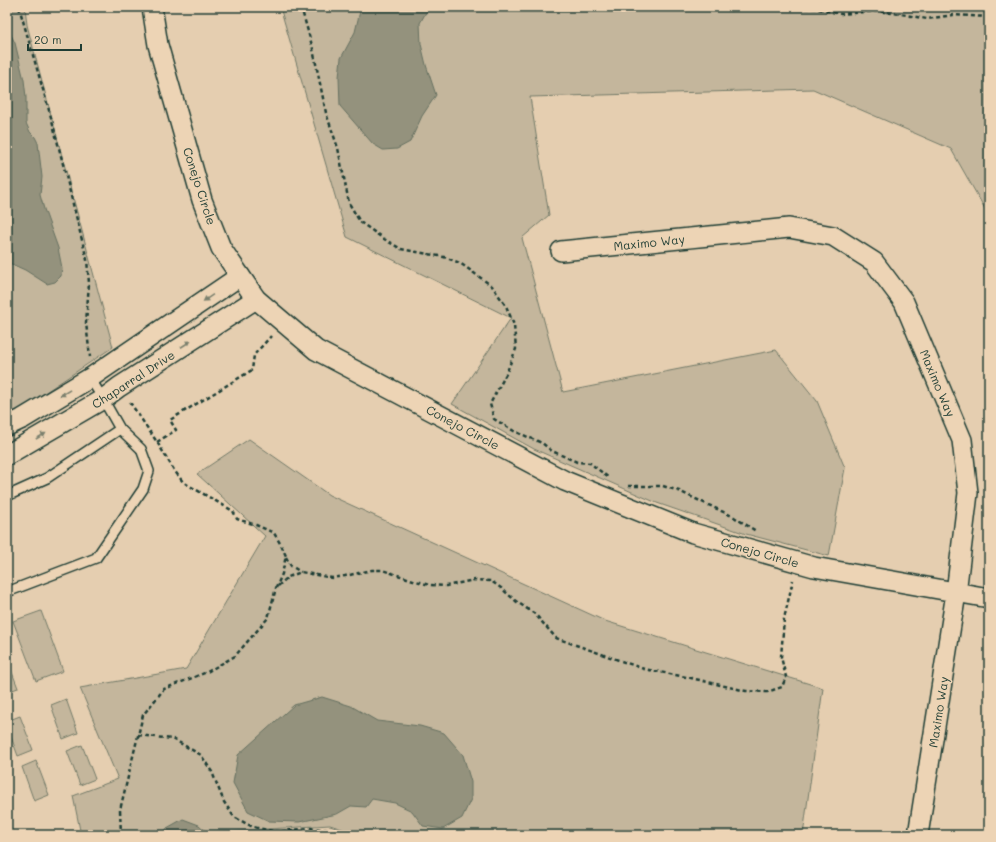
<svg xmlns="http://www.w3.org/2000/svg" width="996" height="842" font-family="Mali,sans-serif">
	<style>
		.grass { fill: #c4b69c; stroke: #727a68 }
		.water { fill: #94927d; stroke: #657060 }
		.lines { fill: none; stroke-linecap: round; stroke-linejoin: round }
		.service-casing { stroke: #1f3d34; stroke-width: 12 }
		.minor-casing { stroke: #1f3d34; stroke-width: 22 }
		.path { stroke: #1f3d34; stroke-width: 2.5; stroke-dasharray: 4 3; stroke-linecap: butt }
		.service { stroke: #edd4b5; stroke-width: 9 }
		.minor { stroke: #edd4b5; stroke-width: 19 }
		.oneway { fill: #7c816e }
		.labels { text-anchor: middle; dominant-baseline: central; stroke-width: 3; stroke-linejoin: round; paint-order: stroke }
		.street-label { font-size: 12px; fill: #1f3d34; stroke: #edd4b5 }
	</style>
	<rect width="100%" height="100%" fill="#e5ceb0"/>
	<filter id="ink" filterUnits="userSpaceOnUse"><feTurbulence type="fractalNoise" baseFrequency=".025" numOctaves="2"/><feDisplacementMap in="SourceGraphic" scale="8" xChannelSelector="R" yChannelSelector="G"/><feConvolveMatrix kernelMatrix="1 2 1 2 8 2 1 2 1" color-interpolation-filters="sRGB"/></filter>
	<g filter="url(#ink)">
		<g class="grass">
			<polygon points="7,7 25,7 27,25 113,347 13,414 7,417"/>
			<polygon points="280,7 989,7 989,216 951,149 813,89 530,97 549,215 522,238 563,392 776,350 817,401 845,468 829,556 746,534 657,503 534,449 452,404 511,318 347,237"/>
			<polygon points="249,439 329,495 605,621 823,688 803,835 360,835 330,825 224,832 224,835 81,835 73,796 118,779 80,688 186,669 265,536 197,474"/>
			<polygon points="41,611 63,671 36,681 13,621"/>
			<polygon points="7,659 18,688 7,692"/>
			<polygon points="66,699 78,733 63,739 51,705"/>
			<polygon points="20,716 33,750 18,756 7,726 7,721"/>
			<polygon points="82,745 95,779 80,785 67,751"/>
			<polygon points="36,761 49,795 34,801 22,767"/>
		</g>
		<g class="water">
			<polygon points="361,7 429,7 420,23 421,44 426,65 436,95 422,116 410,142 397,149 383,150 373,144 340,106 339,77 341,58 355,32"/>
			<polygon points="7,27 15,43 24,80 26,97 26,123 30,132 35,137 38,143 42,177 40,195 44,209 58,248 62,268 61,276 55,282 47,284 25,270 7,262"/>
			<polygon points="322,697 351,706 377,721 420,726 444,733 463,755 471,782 471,799 462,818 443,829 423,826 412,811 395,803 372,799 366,807 351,806 337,814 299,822 269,821 248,811 233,783 238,755 294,705"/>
			<polygon points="183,819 199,825 209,834 209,835 162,835 167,828"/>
		</g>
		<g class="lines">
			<defs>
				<g id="service">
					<polyline points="7,496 47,478 120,429"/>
					<polyline points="7,592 96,558 143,489 149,471 141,449 120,429 103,399 90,378"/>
				</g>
				<g id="minor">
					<polyline points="152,7 158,45 202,200 221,248 256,299 316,350 565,481 693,533 814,567 989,598"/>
					<polyline points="561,251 789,228 833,236 874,262 904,302 962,440 968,493 956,593 918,835"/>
					<polyline points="7,426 22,419 90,378 240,276"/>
					<polyline points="7,455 103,399 119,387 256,299"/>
				</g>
			</defs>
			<use href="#service" class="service-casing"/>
			<use href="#minor" class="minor-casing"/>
			<g class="path">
				<polyline points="19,7 53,124 87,260 89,283 86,323 90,357"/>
				<polyline points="301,7 313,49 326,113 338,148 349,203 360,222 384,239 401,249 444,257 460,263 492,286 506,306 514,325 516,349 506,374 490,404 494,419 514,431 542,443 552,451 577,462 590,463 609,478"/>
				<polyline points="714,7 731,10 777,8 814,8 841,14 876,11 901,14 927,19 953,15 989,17"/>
				<polyline points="157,442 176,430 170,420 252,370 254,355 271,336"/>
				<polyline points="628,486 663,486 679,491 734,517 756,531"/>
				<polyline points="286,557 291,566 301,572"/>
				<polyline points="278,586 288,577 301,572 332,578 345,576 372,570 382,570 429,585 446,586 474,580 491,581 501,588 517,602 535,614 556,638 644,669 691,678 746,691 767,692 782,687 786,677 781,657 784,619 793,580"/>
				<polyline points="138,735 173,739 201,755 212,772 224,802 234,817 253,827 277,832 309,828 328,830 342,835"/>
				<polyline points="121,835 120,810 143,715 164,689 207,672 235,656 268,618 276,588 282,574 286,556 281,545 274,533 256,525 237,519 233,511 183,482 174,470 157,442 129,401"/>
			</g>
			<use href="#service" class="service"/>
			<use href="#minor" class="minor"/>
		</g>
		<defs><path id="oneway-solid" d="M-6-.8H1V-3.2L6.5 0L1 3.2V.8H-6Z"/></defs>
		<g class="oneway">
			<use href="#oneway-solid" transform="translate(208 298) rotate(146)"/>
			<use href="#oneway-solid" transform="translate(186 344) rotate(-33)"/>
			<use href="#oneway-solid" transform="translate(65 393) rotate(149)"/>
			<use href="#oneway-solid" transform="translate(41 436) rotate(-30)"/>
		</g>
	</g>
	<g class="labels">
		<g class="street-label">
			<text transform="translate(200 186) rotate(72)">Conejo Circle</text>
			<text transform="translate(649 242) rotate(-6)">Maximo Way</text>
			<text transform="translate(133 379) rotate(-33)">Chaparral Drive</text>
			<text transform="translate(938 383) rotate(67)">Maximo Way</text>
			<text transform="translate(463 427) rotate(28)">Conejo Circle</text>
			<text transform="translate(760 552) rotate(16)">Conejo Circle</text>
			<text transform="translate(938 712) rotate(-81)">Maximo Way</text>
		</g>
	</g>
	<rect width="996" height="842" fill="none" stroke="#edd4b5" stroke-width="24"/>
	<rect x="12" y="12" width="972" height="818" fill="none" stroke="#1f3d34" stroke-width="1.5" filter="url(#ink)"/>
	<path d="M28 44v6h53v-6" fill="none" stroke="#1f3d34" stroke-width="2"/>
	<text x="34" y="44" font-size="12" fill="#1f3d34" stroke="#edd4b5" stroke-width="3" paint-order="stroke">20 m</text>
</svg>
